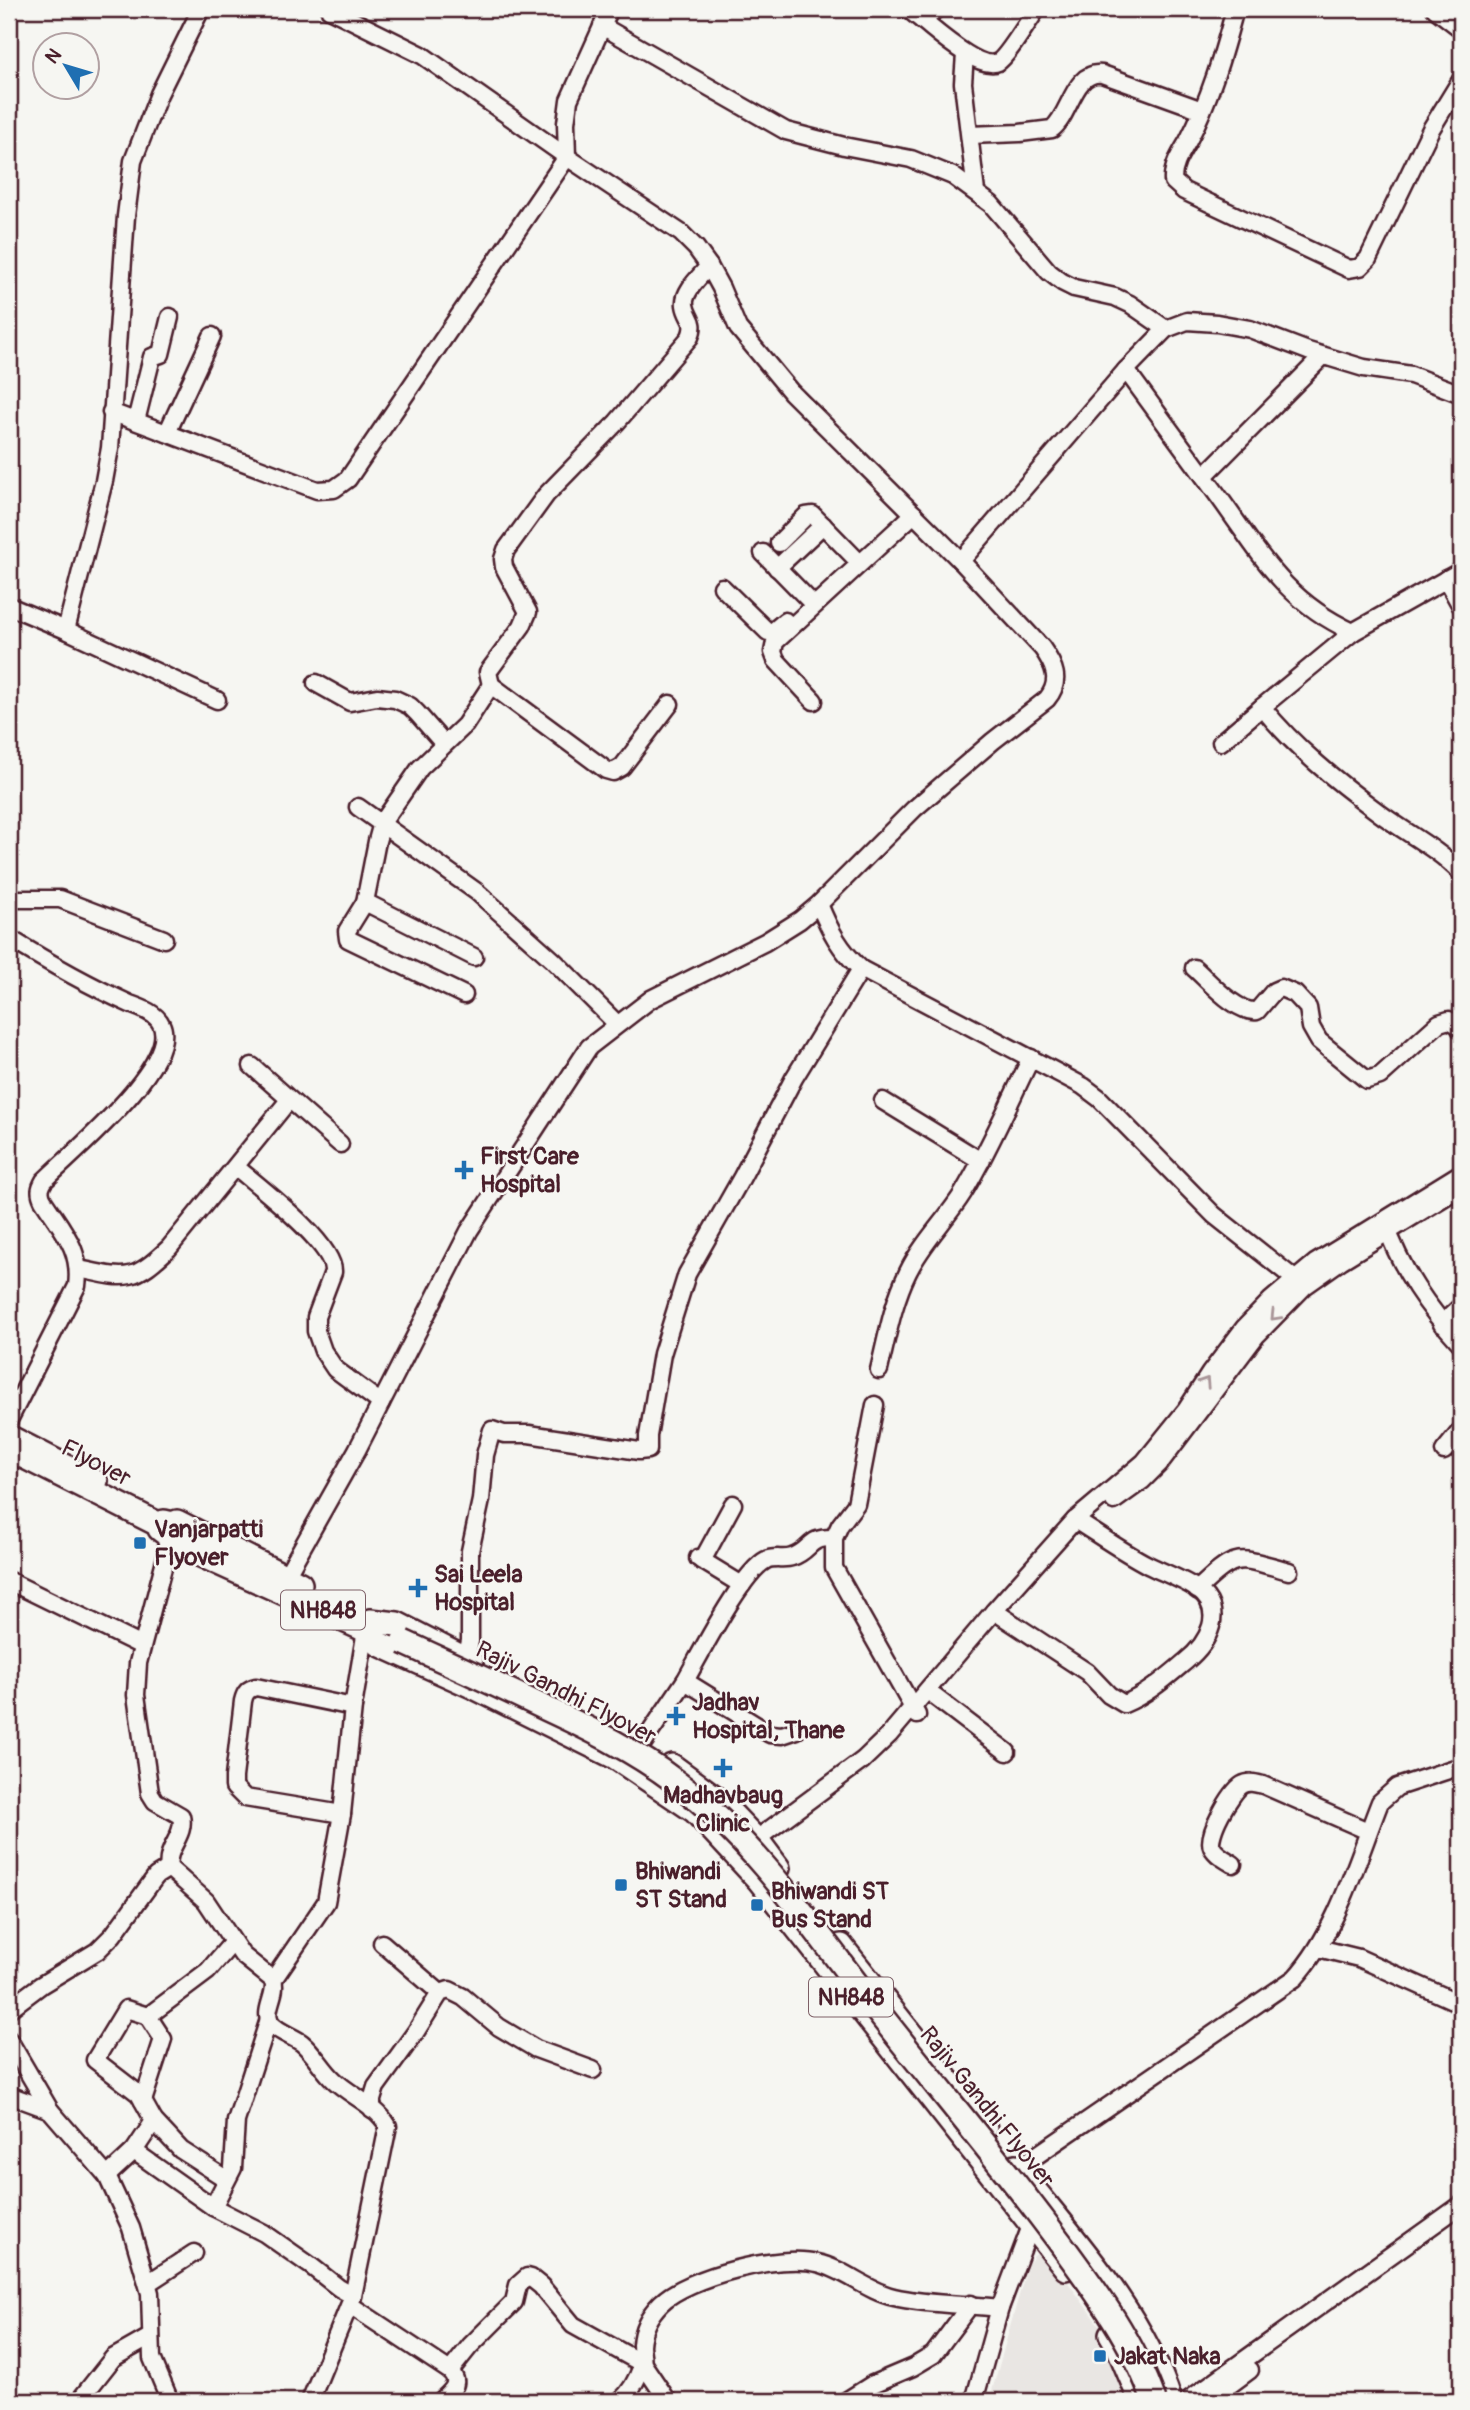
<svg xmlns="http://www.w3.org/2000/svg" width="1470" height="2410" font-family="Pangolin,sans-serif">
	<style>
		.built { fill: #e9e6e3 }
		.lines { fill: none; stroke-linecap: round; stroke-linejoin: round }
		.minor-casing { stroke: #4a1f2b; stroke-width: 21 }
		.major-casing { stroke: #4a1f2b; stroke-width: 24 }
		.highway-casing { stroke: #4a1f2b; stroke-width: 28 }
		.minor { stroke: #f6f6f2; stroke-width: 16 }
		.major { stroke: #f6f6f2; stroke-width: 19 }
		.highway { stroke: #f6f6f2; stroke-width: 23 }
		.highway-bridge-casing { stroke: #4a1f2b; stroke-width: 28; stroke-linecap: butt }
		.highway-bridge { stroke: #f6f6f2; stroke-width: 23 }
		.oneway { stroke: #a99598 }
		.poi-dot { fill: #1f6fb2; stroke: #f6f6f2; stroke-width: 2.5 }
		.labels { text-anchor: middle; dominant-baseline: central; stroke-width: 5; stroke-linejoin: round; paint-order: stroke }
		.shield { fill: #f6f6f2; stroke: #7e6067; stroke-width: 2 }
		.shield-label { font-size: 23px; font-weight: bold; fill: #4a1f2b }
		.poi-label { font-size: 24px; font-weight: bold; fill: #4a1f2b; stroke: #f6f6f2; text-anchor: start }
		.street-label { font-size: 24px; fill: #4a1f2b; stroke: #f6f6f2 }
	</style>
	<rect width="100%" height="100%" fill="#f6f6f2"/>
	<filter id="ink" filterUnits="userSpaceOnUse"><feTurbulence type="fractalNoise" baseFrequency=".0143" numOctaves="2"/><feDisplacementMap in="SourceGraphic" scale="14" xChannelSelector="R" yChannelSelector="G"/><feConvolveMatrix kernelMatrix="1 2 1 2 8 2 1 2 1" color-interpolation-filters="sRGB"/></filter>
	<g filter="url(#ink)">
		<polygon class="built" points="1044,2253 1051,2259 1109,2339 1136,2401 989,2401 1028,2264 1035,2255"/>
		<g class="lines">
			<defs>
				<g id="minor">
					<polyline points="908,9 923,21 936,9"/>
					<path d="M1235,9c-12,45 -25,90 -47,132 -7,12 -16,25 -15,40l11,10 165,78 11,-2 8,-8 63,-130 30,-49"/>
					<polyline points="1435,9 1461,29"/>
					<path d="M923,21c14,11 57,50 75,41 9,-5 31,-42 39,-53"/>
					<polyline points="602,26 786,131 844,146 911,159 953,176 991,204 1049,272 1062,282 1074,288 1115,297 1130,304 1166,329"/>
					<polyline points="965,54 963,83 976,192"/>
					<path d="M970,135l50,-2 32,-4c19,-15 21,-58 50,-55l100,36"/>
					<path d="M1126,370c31,42 62,84 93,127 42,58 66,104 134,135l108,-61"/>
					<polyline points="111,412 317,490 334,489 348,479 567,157 566,123 569,100 610,9"/>
					<polyline points="136,421 152,357 161,354 170,317"/>
					<polyline points="167,433 212,336"/>
					<polyline points="1204,476 1323,356"/>
					<polyline points="779,543 806,516 813,515 855,558"/>
					<polyline points="763,553 809,600"/>
					<polyline points="961,561 1126,370 1166,329 1187,321 1217,323 1250,329 1308,351 1364,368 1411,375 1461,394"/>
					<polyline points="777,568 823,525"/>
					<polyline points="1446,579 1461,606"/>
					<polyline points="722,587 768,632 772,632 785,621"/>
					<polyline points="9,606 66,630 217,700"/>
					<polyline points="66,630 104,481 110,448 126,216 133,161 159,94 201,9"/>
					<path d="M1353,632l-91,75c33,41 74,74 116,105 28,21 59,36 83,61"/>
					<polyline points="316,683 350,702 377,697 395,699 410,706 417,713 444,744"/>
					<path d="M491,685l-3,-13 34,-46 6,-14 -24,-45 -1,-8 3,-9 40,-55 71,-73 73,-85c7,-17 -3,-18 -5,-32 -2,-14 16,-29 24,-39"/>
					<polyline points="814,701 776,660 773,652 775,642 914,514"/>
					<polyline points="1221,742 1262,707"/>
					<polyline points="358,807 477,892 553,960 617,1024"/>
					<polyline points="9,899 60,899 164,939"/>
					<polyline points="365,902 347,931 348,939 464,995"/>
					<path d="M819,904c11,27 21,46 42,65l222,117 16,12 115,117 87,69"/>
					<path d="M9,938c40,25 79,47 121,66 11,4 26,9 31,20 20,39 -91,131 -117,157 -4,7 -5,11 -1,19 19,30 39,49 34,86l-68,134"/>
					<polyline points="474,957 365,902 377,841 382,823 420,768 465,725 491,685 606,770 613,772 622,767 670,704"/>
					<path d="M1194,968c15,13 43,46 63,43l17,-20 7,-3 14,6 13,14 3,19 8,14 48,39 13,-4 59,-53 10,-3 9,5 3,5"/>
					<polyline points="252,1066 340,1144"/>
					<polyline points="883,1101 981,1161"/>
					<path d="M236,1167c22,19 99,77 97,105l-17,45v14l7,20 12,18 46,34"/>
					<path d="M1385,1223c16,47 43,85 76,121"/>
					<path d="M79,1269c48,10 53,14 90,-21l120,-148"/>
					<polyline points="1442,1324 1461,1306"/>
					<path d="M879,1370c8,-33 14,-68 29,-98 14,-29 38,-52 55,-79 26,-43 46,-90 68,-135"/>
					<polyline points="875,1405 856,1504 840,1525 834,1538 834,1568 917,1715"/>
					<polyline points="1444,1451 1461,1430"/>
					<polyline points="1114,1501 1142,1481 1160,1463 1256,1336 1305,1286 1342,1260 1461,1187"/>
					<path d="M170,1541l-32,122 -2,32 14,98 5,8 26,15c5,20 -16,32 -12,52l37,33 36,54 31,25c5,13 -10,30 -3,42 7,10 23,14 32,21 13,11 20,26 32,37 17,16 42,25 54,46l-35,170 -43,105"/>
					<polyline points="698,1558 742,1585"/>
					<polyline points="702,1561 733,1504"/>
					<polyline points="9,1581 142,1646"/>
					<path d="M282,1583l75,-133 112,-219 120,-184 62,-48 114,-57 35,-22 19,-16 95,-95 79,-68 54,-42c15,-18 7,-34 -5,-51l-81,-87 -170,-169 -53,-64 -17,-40 -12,-22 -13,-18 -15,-15 -114,-76 -145,-102 -93,-46"/>
					<path d="M1197,1590c41,-39 40,-33 92,-19"/>
					<path d="M994,1611l93,61 22,23 15,9c23,-9 44,-28 62,-43 22,-18 41,-51 11,-72 -15,-10 -33,-16 -49,-24 -25,-13 -49,-30 -73,-45"/>
					<polyline points="466,1660 470,1641 470,1551 481,1500 485,1455 492,1430 504,1434 529,1434 639,1451 648,1450 648,1436 662,1354 687,1274 742,1177 794,1078 861,969"/>
					<path d="M685,1681c15,-26 57,-109 81,-121 8,-4 18,0 26,-3 21,-7 14,-20 42,-19"/>
					<polyline points="935,1697 1007,1752"/>
					<polyline points="641,1746 685,1681 770,1734 782,1735 797,1730"/>
					<path d="M342,1814l-97,-16 -11,-11v-10l9,-76c2,-9 5,-12 13,-14l97,20"/>
					<polyline points="750,1844 863,1760 889,1735 994,1611 1075,1520 1144,1462 1186,1410 1210,1373 1244,1328 1271,1300 1315,1263 1461,1173"/>
					<path d="M1233,1864c-7,-4 -17,-9 -21,-17 -6,-12 19,-55 30,-62 7,-4 13,-2 21,0l105,46"/>
					<polyline points="382,1943 440,1993"/>
					<polyline points="1318,1948 1359,1958 1461,2004"/>
					<polyline points="273,1980 326,1902 342,1814 353,1707 366,1630"/>
					<polyline points="9,2009 41,1985 97,1951 113,1935 156,1876 169,1868"/>
					<polyline points="148,2016 126,2009 95,2060 139,2094 154,2121 181,2150 226,2179"/>
					<polyline points="9,2040 50,2110 107,2176 131,2228 150,2293 152,2358 170,2401"/>
					<polyline points="9,2095 50,2110"/>
					<polyline points="143,2101 163,2039 148,2016 208,1971 232,1943"/>
					<polyline points="372,2109 372,2100 376,2087 415,2033 440,1993 449,1990 463,1997 499,2027 536,2049 593,2070"/>
					<polyline points="134,2151 213,2207 264,2233 311,2266 339,2288 353,2296"/>
					<path d="M1011,2173l284,-195c42,-46 62,-118 85,-176l17,-15 64,-21"/>
					<polyline points="107,2176 134,2151 154,2121"/>
					<polyline points="213,2207 233,2168 236,2121 269,2019"/>
					<polyline points="148,2283 194,2253"/>
					<path d="M350,2305l100,66c12,13 1,20 -9,30"/>
					<polyline points="450,2371 470,2346 514,2302 518,2285 527,2277 531,2278 541,2286 573,2325 643,2364 668,2401"/>
					<polyline points="79,2401 113,2358 150,2337"/>
					<path d="M620,2401c11,-9 17,-21 22,-35 2,-7 -1,-14 -1,-21 1,-16 9,-31 20,-42 26,-26 120,-50 156,-40 28,6 49,28 77,34 34,8 71,7 106,11"/>
					<polyline points="846,2401 873,2384 913,2367 933,2355 971,2304"/>
					<polyline points="974,2401 1000,2308 1034,2218"/>
					<polyline points="1187,2401 1461,2205"/>
					<polyline points="1208,2401 1250,2370"/>
				</g>
				<polyline id="major" points="9,1435 98,1481"/>
				<g id="highway">
					<polyline points="9,1449 160,1525 160,1529 168,1535 170,1541 366,1630 379,1644 472,1686 615,1757 695,1811 760,1881 1066,2268"/>
					<polyline points="160,1525 164,1522 173,1524 177,1522 300,1584"/>
					<polyline points="370,1621 397,1624 471,1662"/>
					<polyline points="672,1766 717,1799 760,1844 778,1868"/>
					<polyline points="841,1946 985,2128"/>
					<path d="M1015,2166c58,73 126,145 155,235"/>
					<polyline points="1111,2334 1117,2344 1141,2401"/>
				</g>
			</defs>
			<use href="#minor" class="minor-casing"/>
			<use href="#major" class="major-casing"/>
			<use href="#highway" class="highway-casing"/>
			<use href="#minor" class="minor"/>
			<use href="#major" class="major"/>
			<use href="#highway" class="highway"/>
			<defs>
				<path id="highway-bridge" d="M403,1642c48,22 97,44 144,67 45,21 90,43 129,73 84,63 142,154 206,235 59,75 121,148 177,224 37,50 75,101 95,160"/>
			</defs>
			<use href="#highway-bridge" class="highway-bridge-casing"/>
			<use href="#highway-bridge" class="highway-bridge"/>
		</g>
		<defs><path id="oneway-chevron" d="M-2-3.5L2.5 0L-2 3.5" fill="none" stroke-width="1.6" stroke-linecap="round" stroke-linejoin="round" transform="scale(1.75)"/></defs>
		<g class="oneway">
			<use href="#oneway-chevron" transform="translate(1275 1316) rotate(134)"/>
			<use href="#oneway-chevron" transform="translate(1205 1382) rotate(-57)"/>
		</g>
	</g>
	<g class="poi-dot">
		<path d="M460.5 1159.5h7v7h7v7h-7v7h-7v-7h-7v-7h7z"/>
		<rect x="133" y="1536" width="14" height="14" rx="3.5"/>
		<path d="M414.5 1577.5h7v7h7v7h-7v7h-7v-7h-7v-7h7z"/>
		<path d="M672.5 1705.5h7v7h7v7h-7v7h-7v-7h-7v-7h7z"/>
		<path d="M719.5 1757.5h7v7h7v7h-7v7h-7v-7h-7v-7h7z"/>
		<rect x="614" y="1878" width="14" height="14" rx="3.5"/>
		<rect x="750" y="1898" width="14" height="14" rx="3.5"/>
		<rect x="1093" y="2349" width="14" height="14" rx="3.5"/>
	</g>
	<g class="labels">
		<g class="shield">
			<rect x="281" y="1590.5" width="84" height="39" rx="5"/>
			<rect x="809" y="1977.5" width="84" height="39" rx="5"/>
		</g>
		<g class="shield-label">
			<text x="323" y="1610">NH848</text>
			<text x="851" y="1997">NH848</text>
		</g>
		<g class="poi-label">
			<text x="480" y="1156">First Care<tspan x="480" dy="28">Hospital</tspan></text>
			<text x="154" y="1529">Vanjarpatti<tspan x="154" dy="28">Flyover</tspan></text>
			<text x="434" y="1574">Sai Leela<tspan x="434" dy="28">Hospital</tspan></text>
			<text x="692" y="1702">Jadhav<tspan x="692" dy="28">Hospital, Thane</tspan></text>
			<text x="723" y="1795" text-anchor="middle">Madhavbaug<tspan x="723" dy="28">Clinic</tspan></text>
			<text x="635" y="1871">Bhiwandi<tspan x="635" dy="28">ST Stand</tspan></text>
			<text x="771" y="1891">Bhiwandi ST<tspan x="771" dy="28">Bus Stand</tspan></text>
			<text x="1114" y="2356">Jakat Naka</text>
		</g>
		<g class="street-label">
			<text transform="translate(96 1463) rotate(27)">Flyover</text>
			<text transform="translate(566 1693) rotate(27)">Rajiv Gandhi Flyover</text>
			<text transform="translate(987 2107) rotate(51)">Rajiv Gandhi Flyover</text>
		</g>
	</g>
	<rect width="1470" height="2410" fill="none" stroke="#f6f6f2" stroke-width="35"/>
	<rect x="18" y="18" width="1435" height="2375" fill="none" stroke="#4a1f2b" stroke-width="2.5" filter="url(#ink)"/>
	<g transform="translate(66 66) rotate(308)"><circle r="33" fill="#f6f6f2" stroke="#b1a0a2" stroke-width="2"/>
	<path d="M0-5L12 26L0 18L-12 26Z" fill="#1f6fb2"/>
	<text y="-10" font-size="19" font-weight="bold" text-anchor="middle" fill="#4a1f2b">N</text>
	</g>
</svg>
